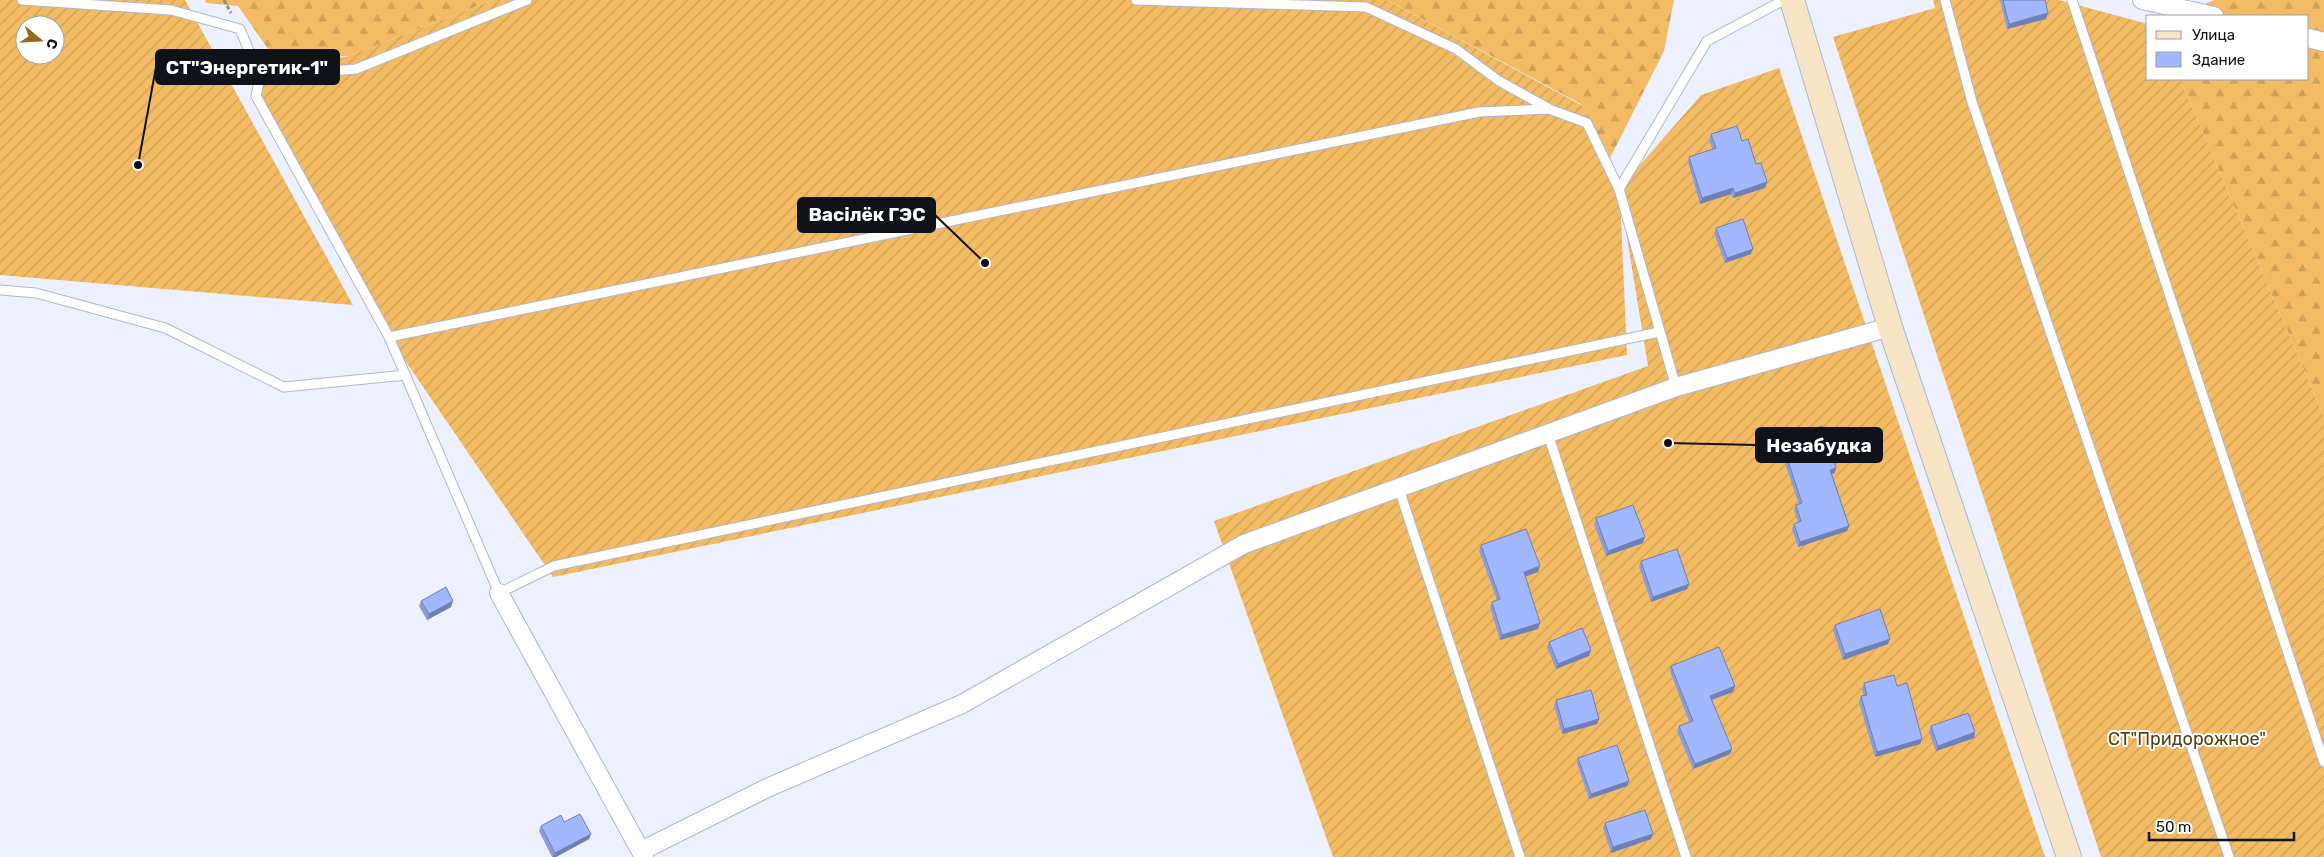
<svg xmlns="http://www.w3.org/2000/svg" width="2324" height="857" font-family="Rubik,sans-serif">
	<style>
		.forest { fill: url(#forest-firs) }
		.garden { fill: url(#garden-furrows); fill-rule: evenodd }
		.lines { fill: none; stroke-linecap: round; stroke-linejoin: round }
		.lane-casing { stroke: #afb7cc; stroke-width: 11 }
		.street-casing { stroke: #afb7cc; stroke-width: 20 }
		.secondary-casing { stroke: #afb7cc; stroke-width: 26 }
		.path { stroke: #8a8e98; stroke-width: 3; stroke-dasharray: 4 2.5; stroke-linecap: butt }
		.lane { stroke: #fff; stroke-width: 9 }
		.street { stroke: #fff; stroke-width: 18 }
		.secondary { stroke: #f7e5c5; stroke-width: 24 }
		.wall { fill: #8a9dda }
		.shaded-wall { fill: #7180b2 }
		.building { fill: #a1b7fe; stroke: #7180b2 }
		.labels { text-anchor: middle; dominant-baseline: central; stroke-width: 4; stroke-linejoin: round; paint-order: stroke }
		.park-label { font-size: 18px; fill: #573f18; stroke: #fff }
		.leader { fill: none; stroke: #0f1219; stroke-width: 2 }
		.callout-dot { fill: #0f1219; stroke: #fff; stroke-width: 2 }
		.callout { fill: #0f1219; stroke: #0f1219; stroke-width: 2 }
		.callout-label { font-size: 19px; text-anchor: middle; font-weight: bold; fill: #fff }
	</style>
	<defs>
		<pattern id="forest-firs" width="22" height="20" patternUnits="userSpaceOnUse" patternTransform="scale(1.25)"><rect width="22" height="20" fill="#f3bb63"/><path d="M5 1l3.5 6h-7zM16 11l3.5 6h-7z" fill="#cfa055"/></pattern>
		<pattern id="garden-furrows" width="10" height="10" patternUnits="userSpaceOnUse" patternTransform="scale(1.25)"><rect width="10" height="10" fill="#f3bb63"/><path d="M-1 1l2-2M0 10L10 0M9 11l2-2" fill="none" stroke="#cfa055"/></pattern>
	</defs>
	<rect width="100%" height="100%" fill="#edf1ff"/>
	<g class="forest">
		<polygon points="205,0 493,0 349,56 275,59 238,6 206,3"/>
		<polygon points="1387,0 1674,0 1664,51 1605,168 1521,196 1581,104"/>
		<polygon points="2214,0 2324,0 2324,417 2180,79 2308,79 2308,16 2180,16"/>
	</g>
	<g class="garden">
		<path d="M0,0h185l168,305 -353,-30zM25,25h30v30h-30z"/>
		<polygon points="493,0 1387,0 1581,105 1587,123 1619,189 1701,95 1779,68 2045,857 1333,857 1214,521 1648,366 1620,195 1627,355 553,577 389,337 256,96 260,77 349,56"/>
		<polygon points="1933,0 2059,0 2148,24 2148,79 2180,79 2324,417 2324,857 2101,857 1833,37 1935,8"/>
	</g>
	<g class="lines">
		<defs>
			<g id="lane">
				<polyline points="22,0 171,10 240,29 260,77 256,96 389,337 499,593 554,566 1659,332"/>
				<polyline points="1136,0 1366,7 1456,49 1499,81 1548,108"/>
				<polyline points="1945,0 1972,102 2229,857"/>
				<polyline points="2072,0 2324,762"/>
				<polyline points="260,77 356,69 527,0"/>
				<polyline points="1619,189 1707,41 1784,0"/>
				<polyline points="0,290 36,293 165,328 284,387 406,375"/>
				<polyline points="389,337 1479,112 1549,109 1587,123 1619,189 1676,387"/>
				<polyline points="1548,434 1686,857"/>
				<polyline points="1399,489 1520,857"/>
			</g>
			<g id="street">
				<polyline points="2142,0 2214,16"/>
				<polyline points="2308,38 2324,42"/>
				<polyline points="499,593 644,857"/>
				<polyline points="641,851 767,788 962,704 1244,544 1676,387 1890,327"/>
			</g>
			<polyline id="secondary" points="1792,0 1890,327 2069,857"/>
		</defs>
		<use href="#lane" class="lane-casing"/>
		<use href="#street" class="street-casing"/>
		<use href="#secondary" class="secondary-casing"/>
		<polyline class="path" points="224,0 231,13"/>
		<use href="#lane" class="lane"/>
		<use href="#street" class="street"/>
		<use href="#secondary" class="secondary"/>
	</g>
	<g class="wall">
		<polygon points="2000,0 2045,0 2046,19 2007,29"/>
		<polygon points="1711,134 1742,141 1767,182 1765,188 1733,198 1731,194 1700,204 1688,162 1689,157 1713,150 1709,140"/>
		<polygon points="1716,228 1751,254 1725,263 1714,233"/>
		<polygon points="1781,440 1835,473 1832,474 1849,526 1847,531 1798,547 1792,529 1794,524 1798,522 1794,510 1796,505 1799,504 1779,446"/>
		<polygon points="1596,518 1643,543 1606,556 1594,524"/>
		<polygon points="1481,545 1538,572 1525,576 1538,629 1500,640 1490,607 1492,602 1497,600 1479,551"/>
		<polygon points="1641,561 1689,584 1687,589 1651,602 1639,567"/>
		<polygon points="421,601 451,607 427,620 419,606"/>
		<polygon points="1835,625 1888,644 1843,660 1833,630"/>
		<polygon points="1549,642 1591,650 1589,656 1556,669 1547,647"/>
		<polygon points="1671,666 1733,692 1712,700 1732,749 1730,754 1693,769 1677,731 1679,726 1689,722 1670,671"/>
		<polygon points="1864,683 1897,686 1920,744 1875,757 1859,702 1861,696 1864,696 1862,689"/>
		<polygon points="1556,700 1597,724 1562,734 1554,705"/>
		<polygon points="1931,726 1974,738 1936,751 1929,732"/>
		<polygon points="1578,758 1627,786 1589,799 1577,763"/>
		<polygon points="564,822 591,834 589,839 556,857 552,857 539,831 541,826"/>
		<polygon points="1605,823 1651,839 1611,853 1603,828"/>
	</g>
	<g class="shaded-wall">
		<polygon points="2048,13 2046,19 2007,29 2009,24"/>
		<polygon points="1767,182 1765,188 1733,198 1735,193"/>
		<polygon points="1733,188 1731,194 1700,204 1702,198"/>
		<polygon points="1753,249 1751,254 1725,263 1727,258"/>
		<polygon points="1836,468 1835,473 1829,475 1830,470"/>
		<polygon points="1849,526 1847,531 1798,547 1800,542"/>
		<polygon points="1645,537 1643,543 1606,556 1608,551"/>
		<polygon points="1540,566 1538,572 1522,578 1524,572"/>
		<polygon points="1689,584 1687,589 1651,602 1653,597"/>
		<polygon points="453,601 451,607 427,620 429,614"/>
		<polygon points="1540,623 1538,629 1500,640 1502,635"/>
		<polygon points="1890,639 1888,644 1843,660 1845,654"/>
		<polygon points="1591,650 1589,656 1556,669 1558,664"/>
		<polygon points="1735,686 1733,692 1708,701 1710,696"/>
		<polygon points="1599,719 1597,724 1562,734 1564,729"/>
		<polygon points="1975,732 1974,738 1936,751 1938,746"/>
		<polygon points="1922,739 1920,744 1875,757 1877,752"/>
		<polygon points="1732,749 1730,754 1693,769 1695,764"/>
		<polygon points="1629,781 1627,786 1589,799 1591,794"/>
		<polygon points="591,834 589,839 556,857 553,857 555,853"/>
		<polygon points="1653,834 1651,839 1611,853 1613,847"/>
	</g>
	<g class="building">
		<polygon points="2003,0 2045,0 2048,13 2009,24"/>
		<polygon points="1737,126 1742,141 1748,139 1756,164 1761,163 1767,182 1735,193 1733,188 1702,198 1689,157 1716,148 1711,134"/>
		<polygon points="1743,219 1753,249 1727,258 1716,228"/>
		<polygon points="1822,426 1836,468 1830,470 1849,526 1800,542 1794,524 1801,521 1796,505 1802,503 1781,440"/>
		<polygon points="1633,505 1645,537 1608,551 1596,518"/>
		<polygon points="1526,529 1540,566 1524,572 1540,623 1502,635 1492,602 1500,599 1481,545"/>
		<polygon points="1677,549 1689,584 1653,597 1641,561"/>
		<polygon points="446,587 453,601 429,614 421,601"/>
		<polygon points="1880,609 1890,639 1845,654 1835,625"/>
		<polygon points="1582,628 1591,650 1558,664 1549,642"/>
		<polygon points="1719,647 1735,686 1710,696 1732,749 1695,764 1679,726 1693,721 1671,666"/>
		<polygon points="1894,675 1897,686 1907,683 1922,739 1877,752 1861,696 1867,695 1864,683"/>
		<polygon points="1591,690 1599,719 1564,729 1556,700"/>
		<polygon points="1968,713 1975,732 1938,746 1931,726"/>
		<polygon points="1617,745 1629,781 1591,794 1578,758"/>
		<polygon points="1645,810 1653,834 1613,847 1605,823"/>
		<polygon points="580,814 591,834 555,853 541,826 561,815 564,822"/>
	</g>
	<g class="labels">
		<g class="park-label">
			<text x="2187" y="739">СТ"Придорожное"</text>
		</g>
	</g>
	<path class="leader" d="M138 165L156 67M985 263L935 215M1668 443L1756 445"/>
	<g class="callout-dot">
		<circle cx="138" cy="165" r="5"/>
		<circle cx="985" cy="263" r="5"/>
		<circle cx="1668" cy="443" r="5"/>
	</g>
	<g class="callout">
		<rect x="156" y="50" width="183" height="34" rx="5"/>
		<rect x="798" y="198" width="137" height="34" rx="5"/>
		<rect x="1756" y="428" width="126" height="34" rx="5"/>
	</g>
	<g class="callout-label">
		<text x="247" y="74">СТ"Энергетик-1"</text>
		<text x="867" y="221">Васілёк ГЭС</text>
		<text x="1819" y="452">Незабудка</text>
	</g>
	<rect x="2146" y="15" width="162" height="65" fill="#ffffff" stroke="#9fa0a3"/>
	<rect x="2156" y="31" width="25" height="8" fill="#f7e5c5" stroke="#9fa0a3"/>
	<text x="2192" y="40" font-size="15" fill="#0f1219">Улица</text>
	<rect x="2156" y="52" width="25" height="15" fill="#a1b7fe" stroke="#9fa0a3"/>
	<text x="2192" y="65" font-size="15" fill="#0f1219">Здание</text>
	<g transform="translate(40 40) rotate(108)"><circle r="24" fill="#ffffff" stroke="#9fa0a3"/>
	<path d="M0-4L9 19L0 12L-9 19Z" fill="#996c1b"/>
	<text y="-8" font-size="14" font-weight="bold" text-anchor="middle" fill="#0f1219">С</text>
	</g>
	<path d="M2149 832v8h145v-8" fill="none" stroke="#0f1219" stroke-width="2.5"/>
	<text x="2156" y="832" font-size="15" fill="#0f1219" stroke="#ffffff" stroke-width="4" paint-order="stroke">50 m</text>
</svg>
